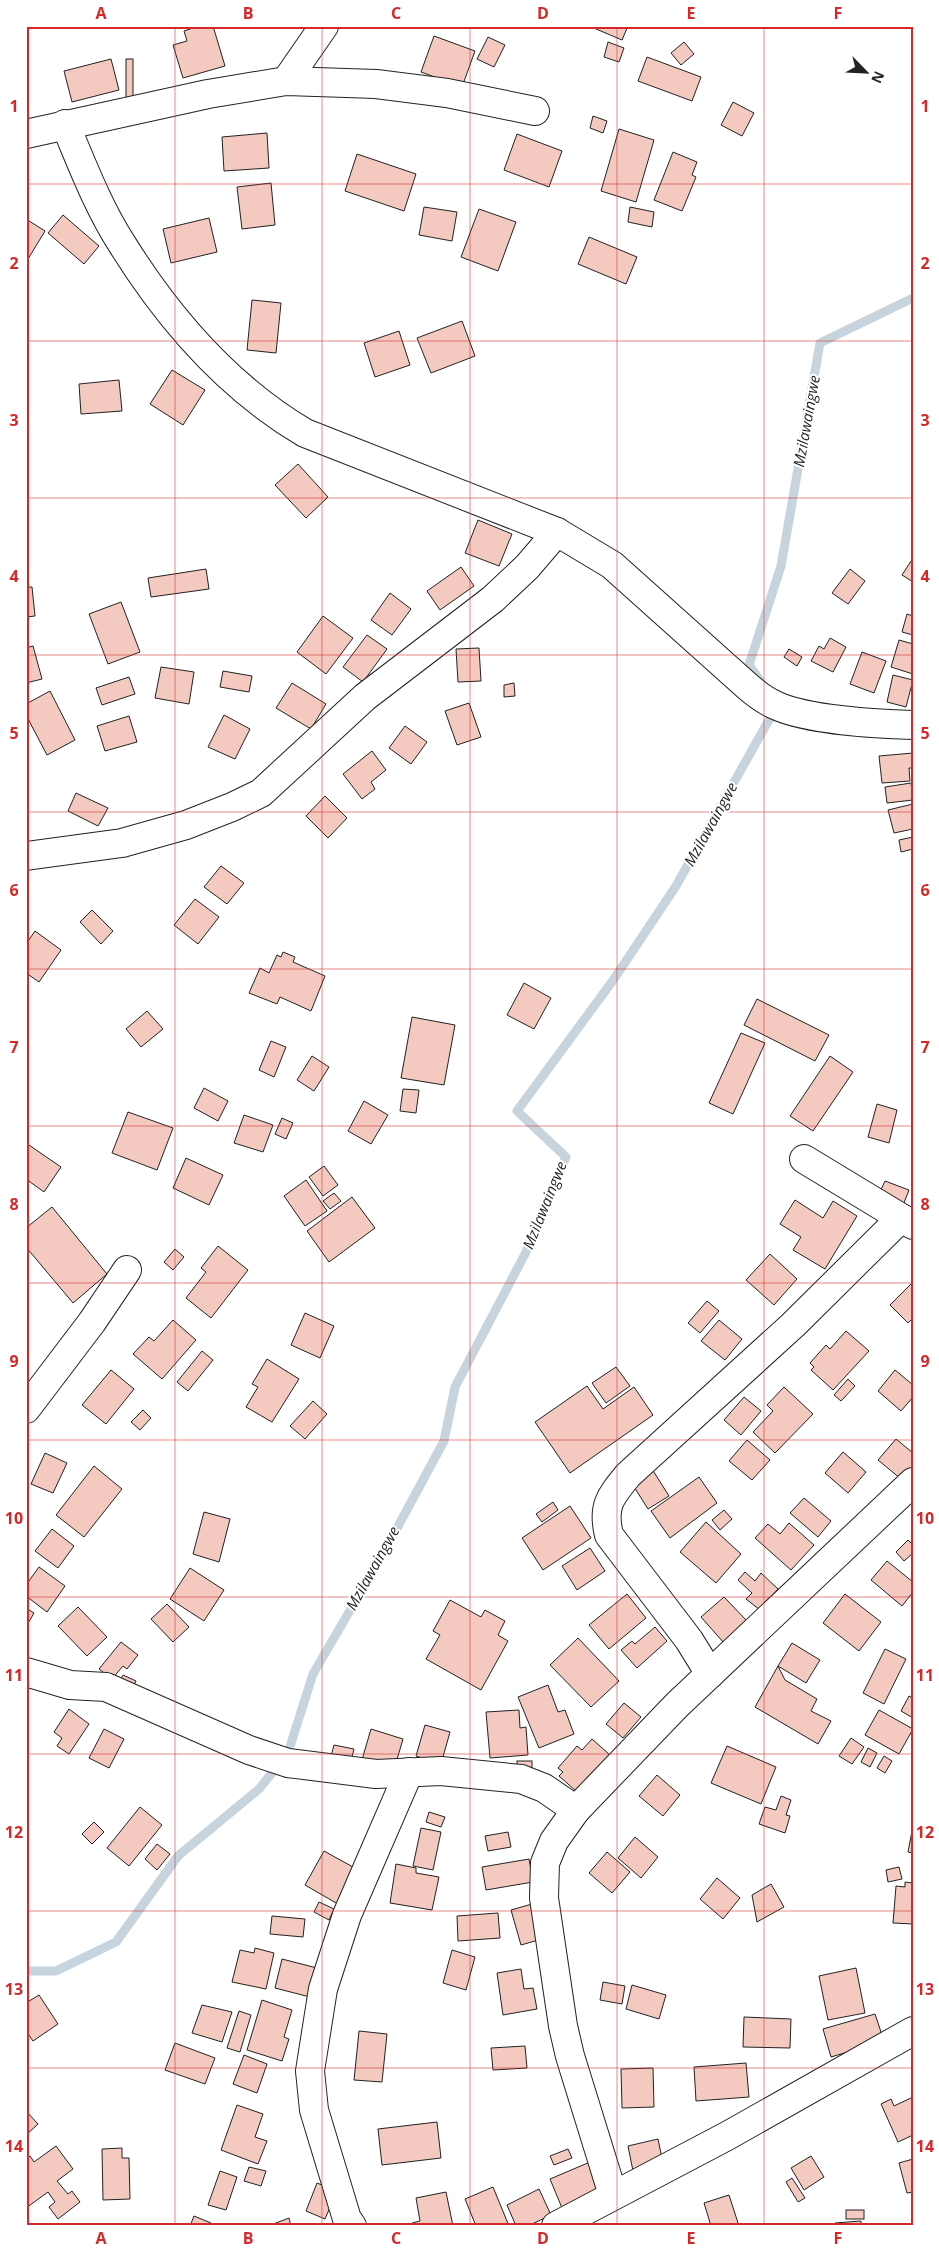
<svg xmlns="http://www.w3.org/2000/svg" width="939" height="2252" font-family="'Open Sans',sans-serif">
	<style>
		.lines { fill: none; stroke-linecap: round; stroke-linejoin: round }
		.stream { stroke: #c7d3dd; stroke-width: 9 }
		.building { fill: #f3c9c0; stroke: #222 }
		.minor-casing { stroke: #222; stroke-width: 30 }
		.minor { stroke: #fff; stroke-width: 28 }
		.grid { fill: none; stroke: #d62828; stroke-width: 1; stroke-opacity: 0.55 }
		.labels { text-anchor: middle; dominant-baseline: central; stroke-width: 4; stroke-linejoin: round; paint-order: stroke }
		.water-label { font-size: 15px; font-style: italic; fill: #222; stroke: #fff }
		.neatline { fill: none; stroke: #d62828; stroke-width: 2 }
		.grid-label { font-size: 16px; text-anchor: middle; font-weight: bold; fill: #d62828 }
	</style>
	<rect width="100%" height="100%" fill="#fff"/>
	<g class="lines">
		<g class="stream">
			<polyline points="763,685 749,665 781,566 820,343 913,298"/>
			<polyline points="26,1971 56,1971 116,1942 178,1856 259,1789 288,1753 313,1674 388,1545 444,1441 455,1387 525,1254 566,1157 517,1111 614,979 676,886 775,709"/>
		</g>
	</g>
	<g class="building">
		<polygon points="199,26 213,26 225,66 183,78 173,45 187,41 184,31"/>
		<polygon points="589,26 628,26 622,40"/>
		<polygon points="434,36 475,51 462,87 421,72"/>
		<polygon points="488,37 505,45 494,67 477,59"/>
		<polygon points="608,42 624,48 619,62 604,57"/>
		<polygon points="684,42 694,54 681,65 671,53"/>
		<polygon points="647,57 701,77 692,101 638,81"/>
		<polygon points="111,59 119,90 72,102 64,71"/>
		<rect x="126" y="59" width="7" height="42"/>
		<polygon points="733,102 754,113 742,136 721,125"/>
		<polygon points="593,116 607,121 603,133 590,128"/>
		<polygon points="619,129 654,140 636,202 601,191"/>
		<polygon points="267,133 269,168 224,171 222,137"/>
		<polygon points="517,134 562,151 549,187 504,170"/>
		<polygon points="673,152 697,162 692,175 696,177 682,211 654,200"/>
		<polygon points="357,154 416,174 404,211 345,191"/>
		<polygon points="271,183 275,225 242,229 237,187"/>
		<polygon points="424,207 457,212 452,241 419,235"/>
		<polygon points="630,207 654,212 652,227 628,222"/>
		<polygon points="479,209 516,222 498,271 461,257"/>
		<polygon points="63,215 99,246 84,264 48,233"/>
		<polygon points="209,218 217,252 171,263 163,229"/>
		<polygon points="26,219 45,231 28,259 26,258"/>
		<polygon points="589,237 637,257 626,284 578,264"/>
		<polygon points="252,300 281,303 276,353 247,350"/>
		<polygon points="462,321 475,356 431,373 417,338"/>
		<polygon points="399,331 410,365 375,377 364,343"/>
		<polygon points="172,370 205,390 183,425 150,404"/>
		<polygon points="119,380 122,411 81,414 79,384"/>
		<polygon points="298,464 328,497 306,518 275,485"/>
		<polygon points="478,520 512,534 499,566 465,553"/>
		<polygon points="913,558 913,582 902,575"/>
		<polygon points="461,567 474,586 440,610 427,591"/>
		<polygon points="206,569 209,589 151,597 148,578"/>
		<polygon points="850,569 865,581 848,604 832,593"/>
		<polygon points="26,587 32,587 35,616 26,617"/>
		<polygon points="390,593 411,609 392,635 371,620"/>
		<polygon points="121,602 140,652 108,664 89,614"/>
		<polygon points="907,614 913,616 913,635 902,632"/>
		<polygon points="323,616 353,638 326,674 297,652"/>
		<polygon points="367,635 387,649 363,682 343,667"/>
		<polygon points="830,638 846,647 833,672 811,661 819,646 824,649"/>
		<polygon points="899,640 913,644 913,674 891,667"/>
		<polygon points="33,646 42,679 26,683 26,648"/>
		<polygon points="479,648 481,681 458,682 456,649"/>
		<polygon points="789,649 802,657 797,666 784,657"/>
		<polygon points="862,652 886,661 874,693 850,684"/>
		<polygon points="161,667 194,672 189,704 155,698"/>
		<polygon points="223,671 252,676 249,692 220,687"/>
		<polygon points="893,675 913,680 906,707 887,702"/>
		<polygon points="129,677 135,694 102,705 96,688"/>
		<polygon points="292,683 326,704 311,729 276,708"/>
		<polygon points="514,683 515,696 504,697 504,685"/>
		<polygon points="50,691 75,740 47,755 26,715 26,704"/>
		<polygon points="469,703 481,737 457,745 445,711"/>
		<polygon points="224,715 250,729 235,759 208,747"/>
		<polygon points="129,716 137,742 105,751 97,726"/>
		<polygon points="405,726 427,742 411,764 389,748"/>
		<polygon points="372,751 386,770 371,782 375,789 362,799 343,774"/>
		<polygon points="913,753 913,768 909,768 910,781 882,783 879,756"/>
		<polygon points="911,783 913,800 887,803 885,787"/>
		<polygon points="76,793 108,808 98,826 68,811"/>
		<polygon points="325,796 347,818 328,838 306,816"/>
		<polygon points="913,804 913,829 894,833 888,810"/>
		<polygon points="913,837 913,849 901,852 899,840"/>
		<polygon points="221,866 244,883 227,904 204,887"/>
		<polygon points="195,899 219,917 198,944 174,925"/>
		<polygon points="92,910 113,931 101,944 80,922"/>
		<polygon points="35,931 61,950 39,982 26,973 26,944"/>
		<polygon points="283,952 295,957 293,962 325,976 311,1011 280,997 277,1004 249,993 260,968 269,973 277,955 281,957"/>
		<polygon points="524,983 551,998 534,1029 507,1015"/>
		<polygon points="757,999 829,1035 815,1061 744,1025"/>
		<polygon points="147,1011 163,1029 141,1047 126,1029"/>
		<polygon points="412,1017 455,1025 444,1085 401,1078"/>
		<polygon points="741,1033 765,1043 733,1114 709,1103"/>
		<polygon points="271,1041 286,1047 274,1077 259,1070"/>
		<polygon points="312,1056 329,1067 314,1091 297,1080"/>
		<polygon points="830,1056 853,1072 813,1131 790,1116"/>
		<polygon points="204,1088 228,1101 218,1121 194,1108"/>
		<polygon points="403,1089 419,1090 416,1113 400,1111"/>
		<polygon points="364,1101 388,1115 371,1144 348,1131"/>
		<polygon points="877,1104 897,1110 889,1143 868,1137"/>
		<polygon points="128,1112 173,1128 157,1170 112,1153"/>
		<polygon points="244,1115 273,1125 263,1152 234,1143"/>
		<polygon points="282,1118 293,1123 286,1139 275,1134"/>
		<polygon points="26,1143 61,1167 44,1192 26,1179"/>
		<polygon points="186,1158 223,1175 209,1205 173,1188"/>
		<polygon points="324,1166 338,1185 323,1196 309,1177"/>
		<polygon points="306,1180 327,1211 305,1226 284,1196"/>
		<polygon points="885,1181 909,1190 902,1208 877,1198"/>
		<polygon points="334,1193 341,1201 330,1209 323,1201"/>
		<polygon points="352,1197 375,1228 329,1262 307,1231"/>
		<polygon points="795,1200 823,1218 833,1201 857,1216 825,1269 793,1250 801,1237 780,1224"/>
		<polygon points="52,1207 107,1274 73,1303 26,1247 26,1228"/>
		<polygon points="218,1246 248,1270 211,1318 186,1298 206,1272 201,1268"/>
		<polygon points="175,1249 184,1257 173,1270 164,1262"/>
		<polygon points="770,1254 797,1279 774,1305 746,1280"/>
		<polygon points="913,1282 913,1318 908,1323 890,1305"/>
		<polygon points="707,1301 719,1311 700,1333 688,1323"/>
		<polygon points="305,1313 334,1326 320,1358 291,1345"/>
		<polygon points="173,1320 196,1340 162,1379 133,1354 149,1337 154,1341"/>
		<polygon points="719,1320 742,1339 725,1360 701,1341"/>
		<polygon points="846,1331 869,1351 833,1390 811,1370 814,1367 810,1363 826,1345 830,1349"/>
		<polygon points="202,1351 213,1360 188,1391 177,1382"/>
		<polygon points="267,1359 299,1379 272,1422 246,1407 258,1387 252,1384"/>
		<polygon points="616,1367 630,1386 606,1403 592,1383"/>
		<polygon points="111,1370 134,1389 106,1424 82,1405"/>
		<polygon points="895,1370 913,1385 913,1397 901,1411 878,1391"/>
		<polygon points="848,1379 855,1386 841,1401 834,1395"/>
		<polygon points="587,1386 603,1409 634,1387 653,1415 570,1473 535,1422"/>
		<polygon points="784,1387 813,1414 775,1453 753,1432 773,1411 767,1405"/>
		<polygon points="744,1397 761,1411 741,1435 724,1420"/>
		<polygon points="313,1401 327,1414 305,1439 290,1426"/>
		<polygon points="143,1410 151,1418 140,1430 131,1422"/>
		<polygon points="896,1439 913,1453 913,1466 901,1479 878,1460"/>
		<polygon points="747,1440 770,1460 752,1480 729,1461"/>
		<polygon points="843,1452 866,1472 848,1493 825,1473"/>
		<polygon points="45,1453 67,1463 53,1493 31,1484"/>
		<polygon points="94,1466 122,1489 84,1537 56,1515"/>
		<polygon points="652,1469 669,1496 648,1509 631,1482"/>
		<polygon points="699,1477 717,1503 670,1538 651,1511"/>
		<polygon points="804,1498 831,1521 818,1537 790,1513"/>
		<polygon points="553,1502 558,1510 542,1522 536,1514"/>
		<polygon points="570,1506 591,1538 543,1570 522,1538"/>
		<polygon points="724,1510 732,1519 720,1530 712,1520"/>
		<polygon points="204,1512 230,1519 219,1562 193,1554"/>
		<polygon points="706,1522 741,1554 716,1583 680,1552"/>
		<polygon points="789,1523 814,1545 791,1570 755,1538 768,1524 780,1534"/>
		<polygon points="52,1529 74,1546 58,1568 35,1551"/>
		<polygon points="908,1540 913,1545 913,1553 904,1561 896,1552"/>
		<polygon points="590,1548 605,1571 577,1590 562,1566"/>
		<polygon points="887,1561 913,1582 913,1592 902,1606 871,1580"/>
		<polygon points="39,1567 65,1586 47,1612 26,1596 26,1585"/>
		<polygon points="190,1568 224,1590 204,1621 170,1599"/>
		<polygon points="745,1572 755,1581 761,1573 778,1589 760,1610 746,1599 752,1593 738,1580"/>
		<polygon points="627,1594 646,1618 609,1649 589,1625"/>
		<polygon points="845,1594 881,1622 859,1651 823,1623"/>
		<polygon points="724,1597 747,1621 724,1643 701,1617"/>
		<polygon points="450,1600 481,1617 485,1610 505,1621 498,1635 508,1641 481,1690 426,1659 440,1635 433,1631"/>
		<polygon points="167,1604 189,1627 173,1642 151,1619"/>
		<polygon points="78,1607 107,1637 87,1656 58,1626"/>
		<polygon points="26,1608 34,1613 26,1627"/>
		<polygon points="655,1627 667,1641 637,1668 621,1650 632,1641 635,1644"/>
		<polygon points="578,1638 619,1681 591,1707 550,1665"/>
		<polygon points="121,1642 138,1655 127,1669 123,1666 112,1679 99,1669"/>
		<polygon points="792,1643 820,1660 806,1683 778,1666"/>
		<polygon points="885,1649 906,1659 884,1704 863,1693"/>
		<polygon points="778,1666 785,1680 817,1699 811,1711 831,1721 818,1744 755,1707"/>
		<polygon points="123,1675 136,1681 131,1692 117,1686"/>
		<polygon points="548,1685 558,1712 565,1710 574,1734 539,1748 518,1697"/>
		<polygon points="909,1696 913,1698 913,1718 901,1711"/>
		<polygon points="624,1703 641,1717 623,1738 606,1724"/>
		<polygon points="69,1709 89,1724 69,1754 57,1746 62,1738 54,1732"/>
		<polygon points="519,1710 520,1728 526,1727 528,1755 490,1758 486,1712"/>
		<polygon points="879,1710 913,1729 899,1754 865,1735"/>
		<polygon points="425,1725 450,1732 441,1764 416,1756"/>
		<polygon points="104,1729 124,1739 109,1768 89,1758"/>
		<polygon points="371,1729 403,1739 393,1773 361,1763"/>
		<polygon points="851,1738 864,1747 852,1764 839,1756"/>
		<polygon points="592,1739 618,1762 585,1799 559,1776 563,1772 558,1768 577,1746 582,1750"/>
		<polygon points="334,1745 354,1749 350,1765 330,1760"/>
		<polygon points="727,1746 776,1767 761,1804 711,1783"/>
		<polygon points="868,1748 877,1753 870,1767 861,1762"/>
		<polygon points="884,1756 892,1761 885,1773 877,1768"/>
		<rect x="517" y="1761" width="15" height="16"/>
		<polygon points="657,1775 680,1795 663,1816 639,1796"/>
		<polygon points="781,1796 791,1800 786,1815 790,1816 785,1833 759,1824 765,1807 776,1810"/>
		<polygon points="140,1807 162,1825 129,1866 107,1848"/>
		<polygon points="429,1812 445,1817 441,1827 426,1822"/>
		<polygon points="94,1822 104,1832 92,1844 82,1834"/>
		<polygon points="421,1828 441,1832 433,1870 413,1866"/>
		<polygon points="912,1831 913,1831 913,1853 908,1852"/>
		<polygon points="508,1832 511,1847 488,1851 485,1836"/>
		<polygon points="635,1837 658,1857 641,1878 618,1858"/>
		<polygon points="157,1844 170,1854 157,1870 145,1859"/>
		<polygon points="324,1851 362,1872 343,1907 305,1885"/>
		<polygon points="607,1852 630,1872 612,1893 589,1873"/>
		<polygon points="529,1859 533,1882 486,1890 482,1867"/>
		<polygon points="396,1864 416,1868 416,1873 439,1877 432,1910 390,1903"/>
		<polygon points="899,1867 902,1879 888,1882 886,1870"/>
		<polygon points="717,1878 740,1898 723,1919 700,1899"/>
		<polygon points="905,1882 913,1883 913,1924 893,1923 896,1886 905,1887"/>
		<polygon points="771,1884 784,1907 757,1922 752,1895"/>
		<polygon points="319,1902 334,1909 329,1920 314,1912"/>
		<polygon points="532,1904 542,1939 521,1945 511,1910"/>
		<polygon points="498,1913 500,1938 458,1941 457,1916"/>
		<polygon points="272,1916 305,1919 303,1937 270,1934"/>
		<polygon points="255,1948 274,1953 266,1989 232,1982 240,1950 254,1953"/>
		<polygon points="452,1950 475,1957 466,1990 443,1983"/>
		<polygon points="282,1959 317,1968 310,1997 275,1988"/>
		<polygon points="856,1968 865,2013 828,2020 819,1976"/>
		<polygon points="521,1969 524,1989 533,1988 537,2009 503,2015 497,1973"/>
		<polygon points="603,1982 625,1986 622,2004 600,2000"/>
		<polygon points="632,1985 666,1995 659,2019 626,2009"/>
		<polygon points="39,1995 58,2024 33,2041 26,2031 26,2003"/>
		<polygon points="262,2000 292,2010 284,2037 289,2039 282,2061 247,2050"/>
		<polygon points="202,2005 232,2012 222,2042 192,2033"/>
		<polygon points="239,2011 251,2015 240,2052 227,2048"/>
		<polygon points="875,2014 884,2041 831,2057 823,2029"/>
		<polygon points="744,2017 791,2019 790,2048 743,2047"/>
		<polygon points="359,2031 387,2034 382,2082 354,2080"/>
		<polygon points="175,2043 215,2058 205,2084 165,2070"/>
		<polygon points="525,2046 527,2068 493,2070 491,2048"/>
		<polygon points="244,2055 267,2064 257,2093 233,2084"/>
		<polygon points="746,2063 749,2097 696,2101 694,2067"/>
		<polygon points="653,2068 654,2107 622,2108 621,2069"/>
		<polygon points="913,2097 913,2135 898,2142 881,2104 891,2099 894,2106"/>
		<polygon points="237,2105 263,2114 255,2137 267,2141 258,2164 221,2150"/>
		<polygon points="26,2111 38,2124 26,2135"/>
		<polygon points="437,2122 441,2158 382,2165 378,2129"/>
		<polygon points="658,2139 663,2163 633,2171 628,2146"/>
		<polygon points="56,2146 73,2169 57,2181 68,2194 72,2191 80,2202 58,2219 49,2207 55,2202 48,2192 26,2208 26,2159 30,2156 34,2162"/>
		<polygon points="122,2148 122,2158 129,2158 130,2199 103,2200 102,2149"/>
		<polygon points="568,2149 572,2158 554,2165 550,2156"/>
		<polygon points="811,2156 824,2177 804,2190 791,2168"/>
		<polygon points="913,2159 913,2192 907,2193 899,2163"/>
		<polygon points="590,2162 602,2191 562,2208 550,2179"/>
		<polygon points="249,2167 266,2171 261,2186 244,2181"/>
		<polygon points="220,2171 237,2177 226,2210 208,2205"/>
		<polygon points="792,2178 805,2198 798,2202 786,2182"/>
		<polygon points="317,2183 337,2191 325,2219 306,2211"/>
		<polygon points="493,2187 509,2226 476,2226 465,2199"/>
		<polygon points="539,2189 551,2215 528,2226 516,2226 507,2205"/>
		<polygon points="446,2192 453,2226 412,2226 412,2223 420,2221 416,2198"/>
		<polygon points="729,2195 739,2226 711,2226 704,2203"/>
		<rect x="846" y="2210" width="18" height="9"/>
		<polygon points="194,2216 211,2223 210,2226 190,2226"/>
		<polygon points="289,2218 291,2226 268,2226"/>
		<polygon points="861,2221 861,2226 836,2226 835,2223"/>
	</g>
	<g class="lines">
		<defs>
			<g id="minor">
				<polyline points="286,81 324,26"/>
				<path d="M65,124c17,40 33,83 57,120 46,74 107,144 183,189l252,99 55,33 134,120c9,8 18,15 29,20 31,15 103,19 138,20"/>
				<polyline points="26,134 208,94 286,81 376,84 447,93 535,111"/>
				<polyline points="26,856 122,843 186,825 232,807 261,793 365,697 493,599 527,567 557,532"/>
				<polyline points="804,1159 913,1225"/>
				<polyline points="26,1409 92,1322 127,1270"/>
				<polyline points="26,1672 70,1685 106,1687 249,1750 288,1763 376,1774 441,1771 521,1779 544,1788 576,1810"/>
				<path d="M710,1674l-21,-34 -80,-105c-7,-29 1,-38 19,-60l165,-150 108,-107"/>
				<polyline points="613,2195 570,2056 563,2026 544,1898 545,1863 554,1841 576,1810 677,1705 913,1482"/>
				<polyline points="352,2226 347,2219 314,2110 310,2071 323,1989 347,1915 409,1772"/>
				<polyline points="556,2226 727,2136 913,2031"/>
			</g>
		</defs>
		<use href="#minor" class="minor-casing"/>
		<use href="#minor" class="minor"/>
	</g>
	<path class="grid" d="M175,26v2200M322,26v2200M470,26v2200M617,26v2200M764,26v2200M26,184h887M26,341h887M26,498h887M26,655h887M26,812h887M26,969h887M26,1126h887M26,1283h887M26,1440h887M26,1597h887M26,1754h887M26,1911h887M26,2068h887"/>
	<g class="labels">
		<g class="water-label">
			<text transform="translate(806 421) rotate(-80)">Mzilawaingwe</text>
			<text transform="translate(710 824) rotate(-61)">Mzilawaingwe</text>
			<text transform="translate(544 1205) rotate(-68)">Mzilawaingwe</text>
			<text transform="translate(372 1568) rotate(-61)">Mzilawaingwe</text>
		</g>
	</g>
	<rect width="939" height="2252" fill="none" stroke="#ffffff" stroke-width="55"/>
	<g transform="translate(866 72) rotate(114)" stroke="#ffffff" stroke-width="4" paint-order="stroke">
	<path d="M0-4L9 19L0 12L-9 19Z" fill="#222222"/>
	<text y="-8" font-size="14" font-weight="bold" text-anchor="middle" fill="#222222">N</text>
	</g>
	<rect x="28" y="28" width="884" height="2196" class="neatline"/>
	<g class="grid-label">
		<text x="101" y="19">A</text>
		<text x="248" y="19">B</text>
		<text x="396" y="19">C</text>
		<text x="543" y="19">D</text>
		<text x="691" y="19">E</text>
		<text x="838" y="19">F</text>
		<text x="14" y="112">1</text>
		<text x="925" y="112">1</text>
		<text x="14" y="269">2</text>
		<text x="925" y="269">2</text>
		<text x="14" y="426">3</text>
		<text x="925" y="426">3</text>
		<text x="14" y="582">4</text>
		<text x="925" y="582">4</text>
		<text x="14" y="739">5</text>
		<text x="925" y="739">5</text>
		<text x="14" y="896">6</text>
		<text x="925" y="896">6</text>
		<text x="14" y="1053">7</text>
		<text x="925" y="1053">7</text>
		<text x="14" y="1210">8</text>
		<text x="925" y="1210">8</text>
		<text x="14" y="1367">9</text>
		<text x="925" y="1367">9</text>
		<text x="14" y="1524">10</text>
		<text x="925" y="1524">10</text>
		<text x="14" y="1681">11</text>
		<text x="925" y="1681">11</text>
		<text x="14" y="1838">12</text>
		<text x="925" y="1838">12</text>
		<text x="14" y="1995">13</text>
		<text x="925" y="1995">13</text>
		<text x="14" y="2152">14</text>
		<text x="925" y="2152">14</text>
		<text x="101" y="2244">A</text>
		<text x="248" y="2244">B</text>
		<text x="396" y="2244">C</text>
		<text x="543" y="2244">D</text>
		<text x="691" y="2244">E</text>
		<text x="838" y="2244">F</text>
	</g>
</svg>
